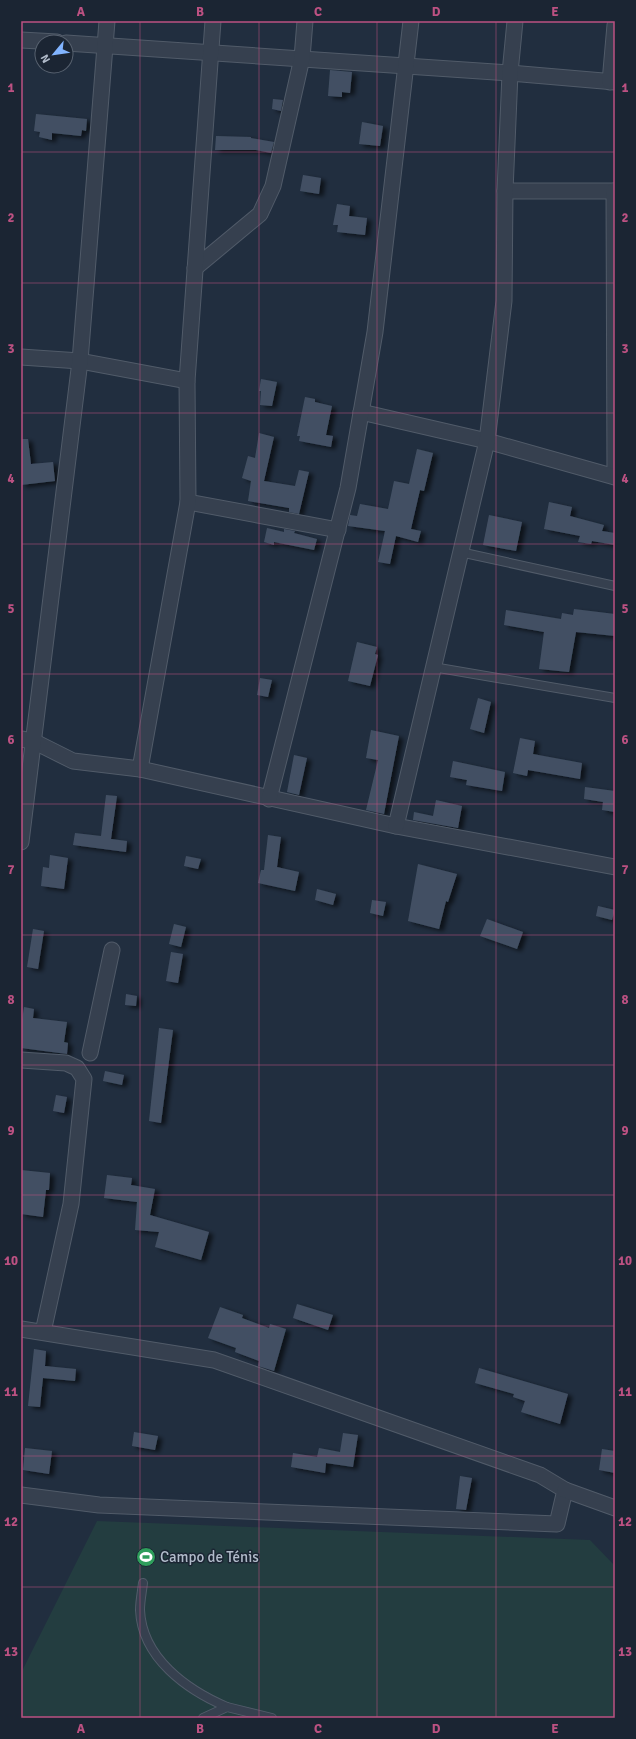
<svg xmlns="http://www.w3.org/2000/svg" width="636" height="1739" font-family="Signika,sans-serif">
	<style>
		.green { fill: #233d40 }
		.building { fill: #425063; filter: url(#shadow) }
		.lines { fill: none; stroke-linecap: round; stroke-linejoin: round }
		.service-casing { stroke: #515b69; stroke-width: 10 }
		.minor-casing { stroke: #515b69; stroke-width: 17 }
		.service { stroke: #36404f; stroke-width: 8 }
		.minor { stroke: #36404f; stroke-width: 15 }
		.grid { fill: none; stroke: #bc5182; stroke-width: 1; stroke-opacity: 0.55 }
		.labels { text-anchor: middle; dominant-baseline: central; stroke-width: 3; stroke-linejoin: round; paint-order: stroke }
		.poi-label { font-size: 15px; fill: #b1bbca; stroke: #1b2533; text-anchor: start }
		.neatline { fill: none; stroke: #bc5182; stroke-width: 1.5 }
		.grid-label { font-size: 13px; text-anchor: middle; font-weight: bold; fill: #bc5182 }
	</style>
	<defs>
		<filter id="shadow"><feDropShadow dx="4.5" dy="2.5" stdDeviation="2" flood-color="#0009"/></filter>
	</defs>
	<rect width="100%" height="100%" fill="#212e3f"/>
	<polygon class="green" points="97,1521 590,1540 615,1566 615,1718 21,1718 21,1673"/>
	<g class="building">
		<polygon points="330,70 352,72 350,93 342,92 342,97 328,96"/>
		<polygon points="273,99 283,100 281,111 272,109"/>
		<polygon points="36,114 87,119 86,131 82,130 81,136 52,133 52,140 39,137 40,132 34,131"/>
		<polygon points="362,122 383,126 380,146 359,144"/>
		<polygon points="216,136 251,137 251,138 274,142 271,153 256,150 215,150"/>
		<polygon points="303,175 321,178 319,194 300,191"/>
		<polygon points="337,204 350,206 349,216 367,218 365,235 337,232 338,225 333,225"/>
		<polygon points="261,379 277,382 272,406 260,405 261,391 259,391"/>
		<polygon points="305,397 315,399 315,402 332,406 326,435 333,436 331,447 299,441 300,436 297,436"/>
		<polygon points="259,433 274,437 264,481 295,486 299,470 309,472 299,514 289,512 289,508 248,501 251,481 242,478 248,456 255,458"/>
		<polygon points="21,439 28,439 31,464 53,462 55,481 21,485"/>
		<polygon points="417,449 433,453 424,491 420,490 411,529 421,531 418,542 396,536 390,564 378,562 385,531 348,526 350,515 357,516 360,504 388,509 394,481 409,484"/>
		<polygon points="549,502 572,507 570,516 604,525 602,531 615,533 615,545 592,541 591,544 578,542 580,536 544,529"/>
		<polygon points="489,515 522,522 516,551 483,545"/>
		<polygon points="267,528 284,532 284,529 295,531 294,533 317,539 314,550 274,542 274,545 264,542"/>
		<polygon points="574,609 615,614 615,636 576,632 569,672 539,669 544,632 504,625 506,610 561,619 562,613 573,615"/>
		<polygon points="357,642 377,647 375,654 378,655 370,686 348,681"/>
		<polygon points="260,678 272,680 268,697 257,695"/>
		<polygon points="478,698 491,702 484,733 470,729"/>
		<polygon points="371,730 399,736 384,814 366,810 378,760 366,758"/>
		<polygon points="520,738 535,741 533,754 582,763 580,779 528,770 527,776 513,773"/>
		<polygon points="294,755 307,758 299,795 287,792"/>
		<polygon points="453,761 505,772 502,791 466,785 467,780 450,777"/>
		<polygon points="585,787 615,791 615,812 602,810 603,802 584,799"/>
		<polygon points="106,795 117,796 111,839 127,841 126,852 73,845 75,833 101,836"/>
		<polygon points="436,800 462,806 458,828 413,820 414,812 433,816"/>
		<polygon points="268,835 281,837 277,867 299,872 295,891 258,883 261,870 264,870"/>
		<polygon points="50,855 68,858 64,889 41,886 43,867 49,868"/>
		<polygon points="186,856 201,859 198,869 184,866"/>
		<polygon points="418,864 457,874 448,902 446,901 439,929 408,921"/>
		<polygon points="317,889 336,894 333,905 315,900"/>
		<polygon points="372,900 386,902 383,916 370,913"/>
		<polygon points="598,906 615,910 612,920 596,916"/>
		<polygon points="487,919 523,932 517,949 480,936"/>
		<polygon points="174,924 186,927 181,947 169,944"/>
		<polygon points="33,929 44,931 38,969 27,967"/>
		<polygon points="171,952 183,954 178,983 166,981"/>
		<polygon points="126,994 137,996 136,1006 125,1005"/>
		<polygon points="24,1007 34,1009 33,1018 67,1022 64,1042 68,1043 67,1054 21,1048 21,1027"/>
		<polygon points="159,1028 173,1030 161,1123 149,1121"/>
		<polygon points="105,1071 124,1075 122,1085 103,1081"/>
		<polygon points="56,1095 67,1097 64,1113 53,1111"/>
		<polygon points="21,1170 50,1173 49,1190 46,1190 43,1217 21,1214"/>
		<polygon points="107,1175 132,1178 131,1185 155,1189 150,1215 209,1232 201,1260 155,1247 159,1232 135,1230 137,1202 104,1198"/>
		<polygon points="297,1304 333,1315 328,1330 293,1318"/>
		<polygon points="220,1307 243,1315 242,1318 269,1328 270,1324 286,1329 274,1371 258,1366 259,1361 235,1352 236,1348 208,1338"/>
		<polygon points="34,1349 46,1351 45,1366 76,1369 75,1381 43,1378 40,1407 28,1406"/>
		<polygon points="479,1368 568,1394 560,1424 521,1412 525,1401 513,1397 514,1394 475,1383"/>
		<polygon points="134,1432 158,1436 155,1450 132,1446"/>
		<polygon points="343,1433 358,1435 353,1467 326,1463 325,1473 291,1467 293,1453 317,1457 319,1448 340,1452"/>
		<polygon points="25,1448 52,1451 49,1474 23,1470"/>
		<polygon points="602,1449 615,1451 615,1473 599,1470"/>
		<polygon points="460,1476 472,1478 466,1510 456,1509"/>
	</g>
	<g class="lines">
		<defs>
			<g id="service">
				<polyline points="460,552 615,586"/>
				<polyline points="433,667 615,698"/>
				<path d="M143,1583c-1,9 -3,18 -3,27 2,48 47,80 87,97"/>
				<polyline points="203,1718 227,1707 272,1718"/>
			</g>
			<g id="minor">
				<polyline points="21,40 57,42"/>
				<polyline points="66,43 510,73 615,82"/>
				<polyline points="610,82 615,25"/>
				<polyline points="505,191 615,191"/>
				<polyline points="614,191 615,477"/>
				<polyline points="195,268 260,214 273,186 302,58 305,21"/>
				<polyline points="21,357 80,361 187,381"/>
				<polyline points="361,412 487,441 615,477"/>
				<polyline points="188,502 338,530"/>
				<polyline points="21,739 33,741 73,761 140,769 396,826 615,867"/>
				<polyline points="140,769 188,502 187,381 213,21"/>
				<polyline points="269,799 348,488 375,332 411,21"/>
				<polyline points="396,826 487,441 504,301 505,191 510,73 515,21"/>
				<polyline points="21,842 80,361 107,21"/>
				<polyline points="90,1053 112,950"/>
				<polyline points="21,1060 66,1063 77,1068 84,1079 71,1204 43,1332"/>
				<polyline points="21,1329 214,1360 540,1475 565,1490 557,1524 99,1505 21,1495"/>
				<polyline points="565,1490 615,1508"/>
			</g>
		</defs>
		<use href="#service" class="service-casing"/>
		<use href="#minor" class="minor-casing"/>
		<use href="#service" class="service"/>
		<use href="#minor" class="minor"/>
	</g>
	<path class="grid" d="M140,21v1697M259,21v1697M377,21v1697M496,21v1697M21,152h594M21,283h594M21,413h594M21,544h594M21,674h594M21,804h594M21,935h594M21,1065h594M21,1195h594M21,1326h594M21,1456h594M21,1587h594"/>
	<defs>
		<symbol id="stadium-disc" viewBox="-11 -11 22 22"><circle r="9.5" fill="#2e9e5b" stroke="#1b2533"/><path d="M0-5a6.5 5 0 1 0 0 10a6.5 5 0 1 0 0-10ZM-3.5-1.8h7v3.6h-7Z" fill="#fff"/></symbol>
	</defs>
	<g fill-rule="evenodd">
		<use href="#stadium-disc" x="135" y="1546" width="22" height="22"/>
	</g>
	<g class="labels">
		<g class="poi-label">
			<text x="160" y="1557">Campo de Ténis</text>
		</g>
	</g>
	<rect width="636" height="1739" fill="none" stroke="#1b2533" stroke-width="44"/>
	<g transform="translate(54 54) rotate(241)"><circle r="19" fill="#1b2533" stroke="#57616f"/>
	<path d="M0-3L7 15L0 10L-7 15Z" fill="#81b4ff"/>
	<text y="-6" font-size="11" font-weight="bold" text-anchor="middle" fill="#b1bbca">N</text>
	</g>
	<rect x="22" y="22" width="592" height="1695" class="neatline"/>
	<g class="grid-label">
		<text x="81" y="16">A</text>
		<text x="200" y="16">B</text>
		<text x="318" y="16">C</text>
		<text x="436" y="16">D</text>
		<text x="555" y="16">E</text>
		<text x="11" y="92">1</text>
		<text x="625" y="92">1</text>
		<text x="11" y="222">2</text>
		<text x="625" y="222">2</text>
		<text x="11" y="353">3</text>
		<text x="625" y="353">3</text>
		<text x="11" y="483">4</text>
		<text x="625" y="483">4</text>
		<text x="11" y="613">5</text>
		<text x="625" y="613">5</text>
		<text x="11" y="744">6</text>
		<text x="625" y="744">6</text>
		<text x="11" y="874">7</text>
		<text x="625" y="874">7</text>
		<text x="11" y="1004">8</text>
		<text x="625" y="1004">8</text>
		<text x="11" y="1135">9</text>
		<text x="625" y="1135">9</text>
		<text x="11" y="1265">10</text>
		<text x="625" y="1265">10</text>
		<text x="11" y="1396">11</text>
		<text x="625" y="1396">11</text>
		<text x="11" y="1526">12</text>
		<text x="625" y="1526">12</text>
		<text x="11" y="1656">13</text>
		<text x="625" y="1656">13</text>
		<text x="81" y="1733">A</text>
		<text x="200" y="1733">B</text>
		<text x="318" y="1733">C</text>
		<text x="436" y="1733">D</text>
		<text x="555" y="1733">E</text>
	</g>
</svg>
